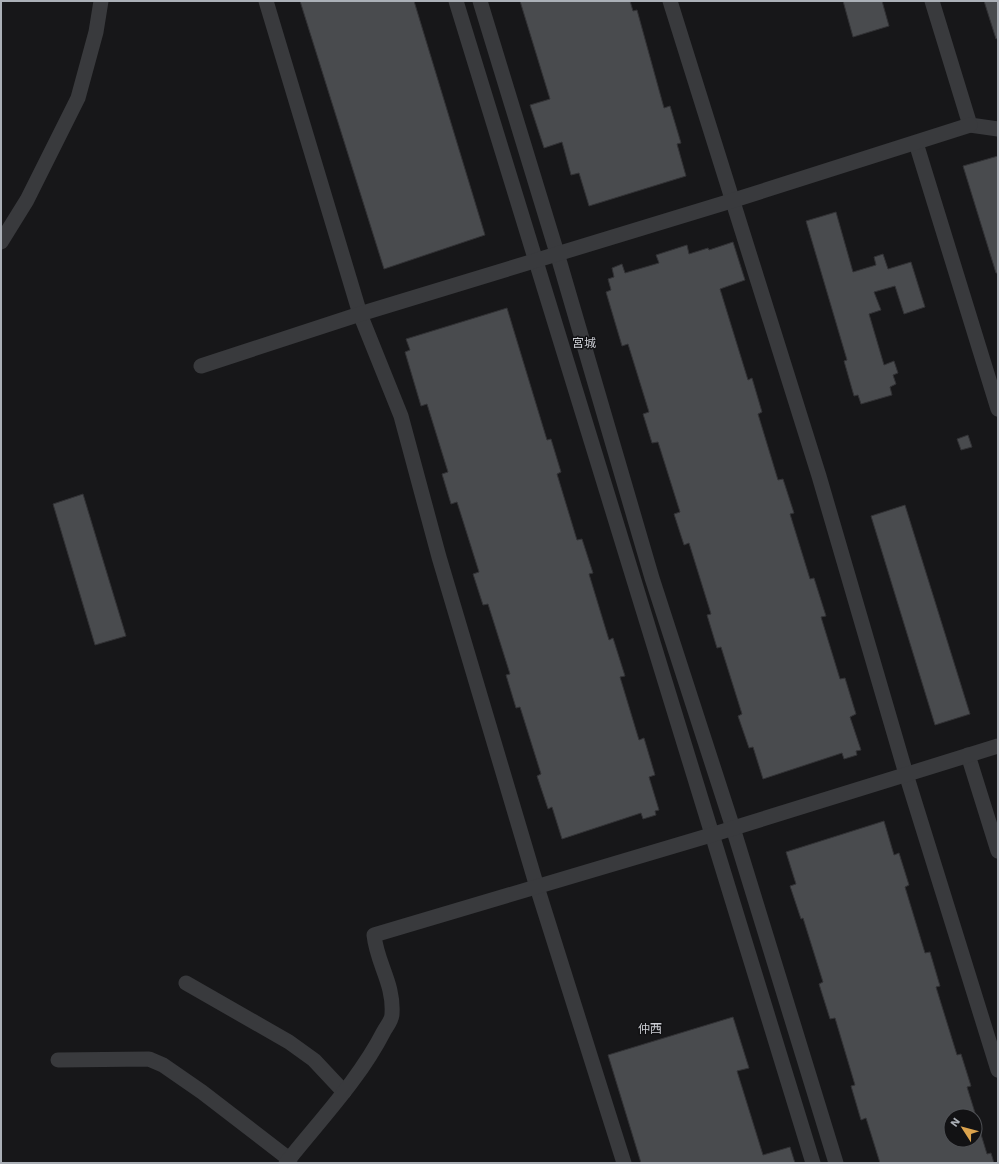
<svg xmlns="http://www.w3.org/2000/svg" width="999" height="1164" font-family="'Work Sans','Noto Sans JP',sans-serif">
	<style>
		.building { fill: #494b4e; stroke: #323235 }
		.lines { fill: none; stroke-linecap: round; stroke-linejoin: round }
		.minor { stroke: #393a3d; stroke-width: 15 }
		.labels { text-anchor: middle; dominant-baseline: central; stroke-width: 3; stroke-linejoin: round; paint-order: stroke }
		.quarter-label { font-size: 12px; fill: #ccced4; stroke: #121214 }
	</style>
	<rect width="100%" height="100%" fill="#171719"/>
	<g class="building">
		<polygon points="300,1 414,1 485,235 384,269"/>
		<polygon points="520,1 630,1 633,11 637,10 664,108 670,106 681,143 677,144 686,176 589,206 579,173 571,175 562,142 544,148 530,105 550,99"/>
		<polygon points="843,1 882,1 889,26 853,37"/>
		<polygon points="984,1 998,1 998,38 996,39"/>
		<polygon points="998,156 998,273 996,273 963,166"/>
		<polygon points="836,212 853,272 876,265 874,257 883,254 888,269 911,262 925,307 904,314 895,286 874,292 881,310 869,314 884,365 894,361 898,373 893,375 896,384 890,387 892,395 861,404 858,395 854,396 844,361 847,360 806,221"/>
		<polygon points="733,242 745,280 720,289 748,380 752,378 762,412 758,414 778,480 783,479 794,513 790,514 810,579 814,578 826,616 821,617 840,679 845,678 856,714 850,717 861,750 856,751 857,755 844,759 842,753 763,779 753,747 749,748 738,716 742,714 721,647 717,648 707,615 711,614 689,543 684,545 674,514 680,512 658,442 652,443 643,414 649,412 628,344 622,346 606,292 611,290 608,279 614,277 612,268 622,264 625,273 659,263 656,255 687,245 689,254 708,248 709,250"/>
		<polygon points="507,308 547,440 551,439 561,472 557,474 577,540 582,539 593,573 589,574 609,640 613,638 625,676 620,677 639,740 644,738 655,775 649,777 659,810 655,811 656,815 643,819 641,813 562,839 552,807 548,809 537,776 541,774 520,707 516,708 506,675 510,674 488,604 483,605 473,574 479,572 457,502 451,504 442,474 448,472 427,404 421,406 405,352 410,350 406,339"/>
		<polygon points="968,435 972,447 961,450 957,439"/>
		<polygon points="83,494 126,636 95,645 53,504"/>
		<polygon points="905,505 970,714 935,725 871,516"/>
		<polygon points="884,821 894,855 899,853 909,885 905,887 925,953 930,952 940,986 936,987 957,1055 961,1054 971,1086 967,1087 976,1116 951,1116 951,1140 975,1140 975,1121 977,1121 987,1154 991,1153 994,1163 880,1163 866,1118 861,1120 851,1086 855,1085 835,1018 830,1019 819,984 823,982 803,918 801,919 790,886 796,884 786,852"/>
		<polygon points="733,1017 749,1068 737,1071 763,1155 790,1147 795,1163 641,1163 608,1055"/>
	</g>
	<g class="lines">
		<g class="minor">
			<polyline points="266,1 360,314 401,416 439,557 537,887 624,1163"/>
			<polyline points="456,1 813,1163"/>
			<polyline points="480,1 557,253 652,578 733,828 836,1163"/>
			<polyline points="670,1 819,476 906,774 998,1070"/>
			<polyline points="932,1 970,125 998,129"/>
			<polyline points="916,143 998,409"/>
			<polyline points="1,242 27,200 78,98 96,32 101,1"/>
			<polyline points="201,366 360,314 731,201 970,125"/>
			<polyline points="968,755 998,851"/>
			<polyline points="186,983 289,1042 314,1060 344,1092"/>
			<polyline points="58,1060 149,1059 163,1065 202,1092 289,1159 290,1163"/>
			<path d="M286,1163c34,-43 73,-83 98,-132 3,-5 8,-11 8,-17 2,-31 -15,-50 -18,-79l337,-100 287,-89"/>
		</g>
	</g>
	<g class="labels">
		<g class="quarter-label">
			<text x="584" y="343">宮城</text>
			<text x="650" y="1029">仲西</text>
		</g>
	</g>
	<rect width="999" height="1164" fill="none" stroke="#abb0b7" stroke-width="4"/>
	<g transform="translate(963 1128) rotate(306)"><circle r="19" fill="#121214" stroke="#4f5155"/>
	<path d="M0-3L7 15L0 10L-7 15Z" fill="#dba34d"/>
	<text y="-6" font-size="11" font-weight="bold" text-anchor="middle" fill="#abb0b7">N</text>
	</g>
</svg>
